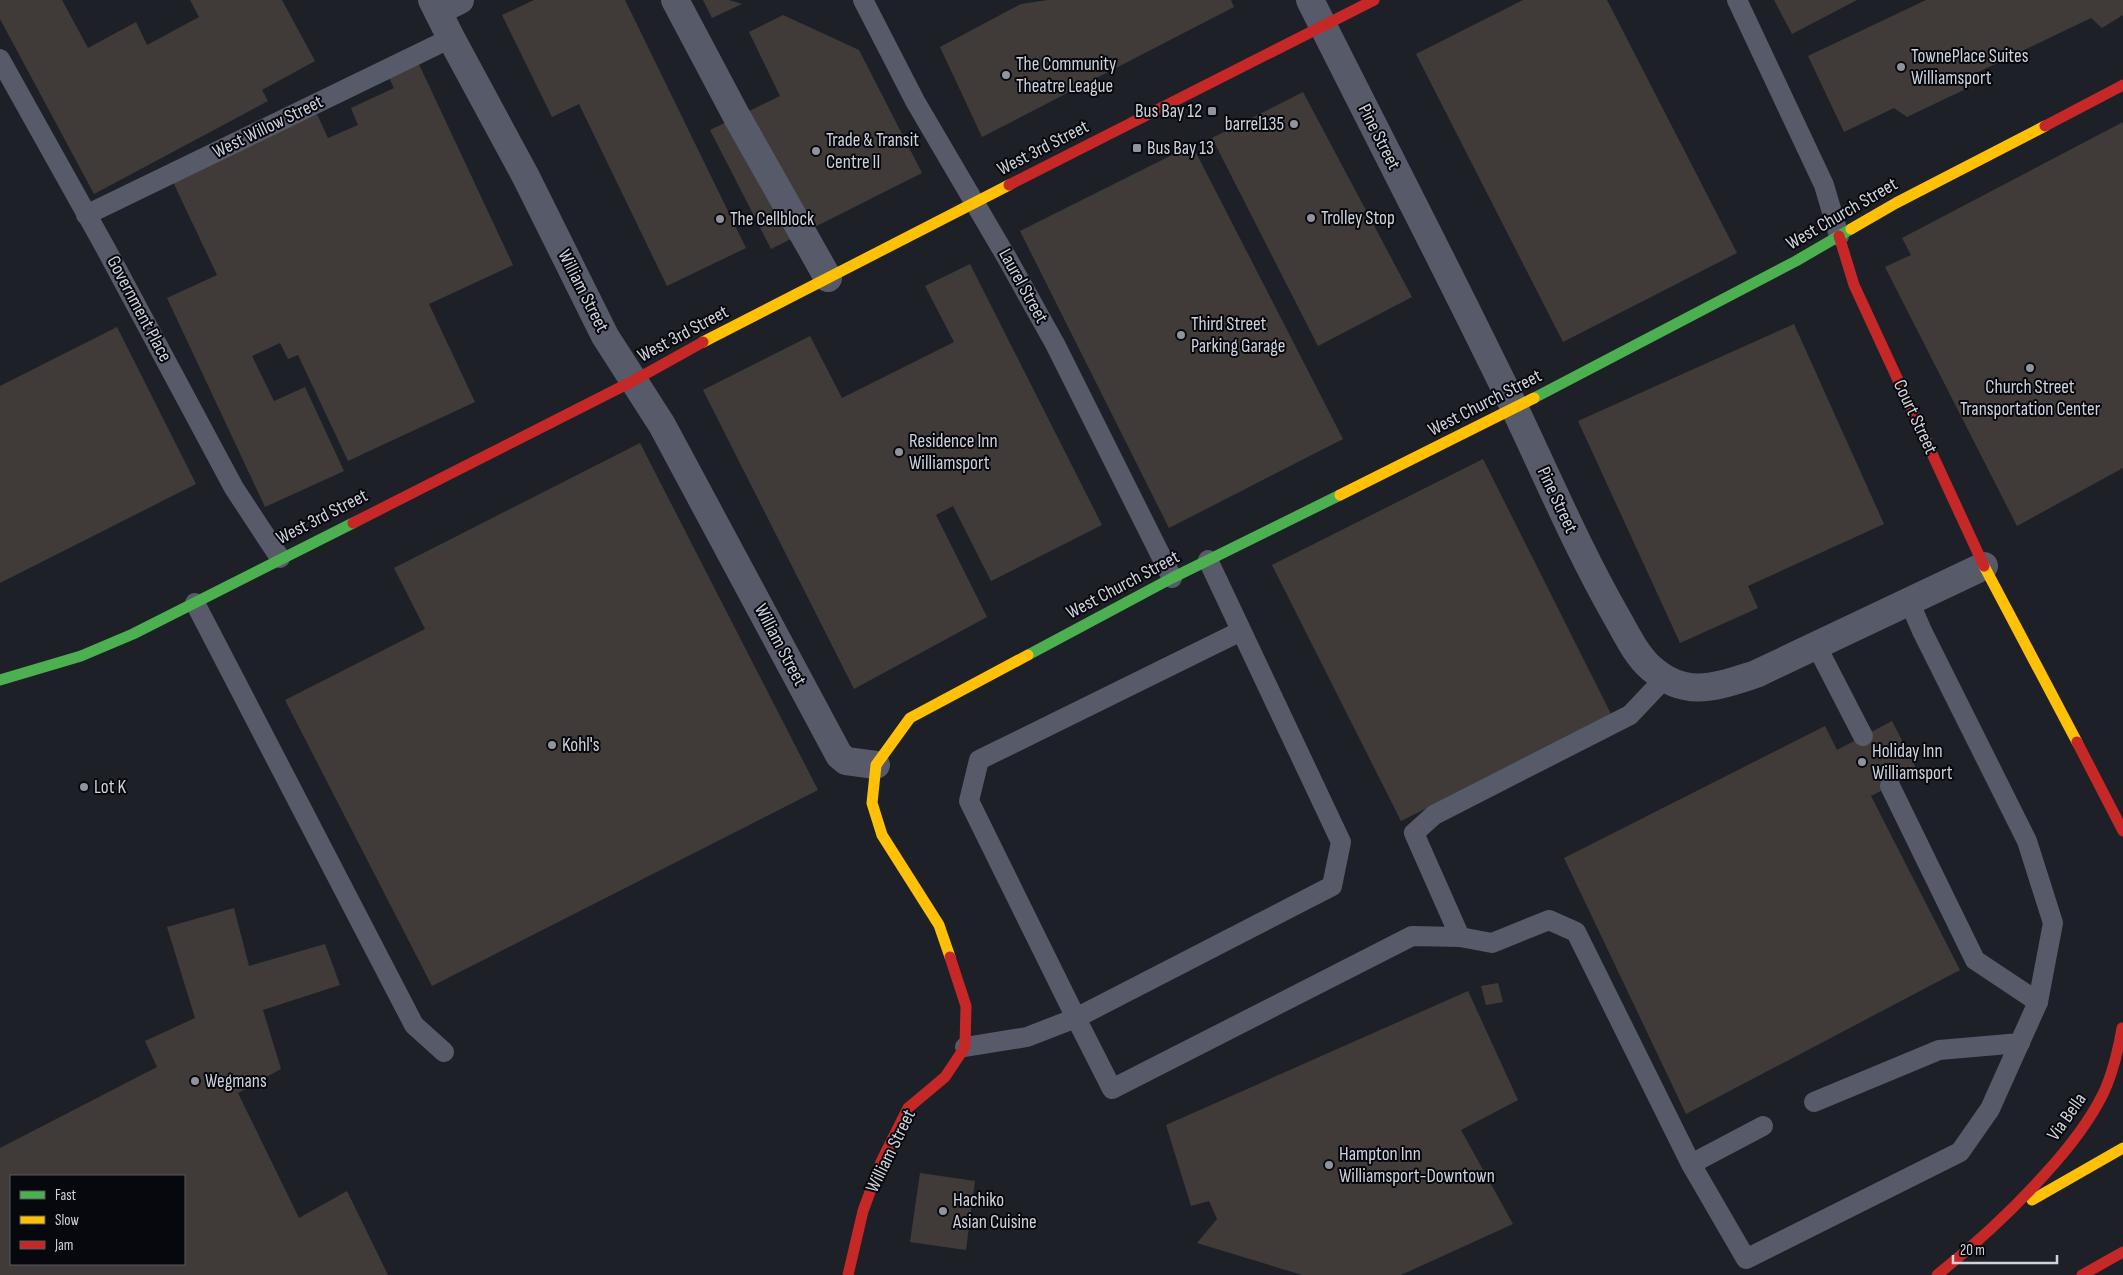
<svg xmlns="http://www.w3.org/2000/svg" width="2123" height="1275" font-family="'Sofia Sans Condensed',sans-serif">
	<style>
		.building { fill: #403b38; fill-rule: evenodd }
		.lines { fill: none; stroke-linecap: round; stroke-linejoin: round }
		.lane { stroke: #575a69; stroke-width: 20 }
		.street { stroke: #575a69; stroke-width: 28 }
		.fast { stroke: #4caf50; stroke-width: 11 }
		.slow { stroke: #ffc107; stroke-width: 11 }
		.jam { stroke: #c62828; stroke-width: 11 }
		.poi-dot { fill: #91949c; stroke: #07080e; stroke-width: 2 }
		.labels { text-anchor: middle; dominant-baseline: central; stroke-width: 4; stroke-linejoin: round; paint-order: stroke }
		.poi-label { font-size: 19px; fill: #cfd2db; stroke: #07080e; text-anchor: start }
		.street-label { font-size: 19px; fill: #cfd2db; stroke: #07080e }
	</style>
	<rect width="100%" height="100%" fill="#1e2027"/>
	<g class="building">
		<polygon points="0,0 62,0 88,48 136,22 147,45 199,17 190,0 282,0 315,61 262,90 268,101 94,194 0,19"/>
		<polygon points="534,0 625,0 746,248 667,286 579,104 552,117 502,15"/>
		<polygon points="703,0 729,0 742,4 712,18"/>
		<polygon points="1048,0 1231,0 1234,7 982,137 940,47 1021,4"/>
		<polygon points="1523,0 1607,0 1737,253 1563,342 1416,54"/>
		<polygon points="1774,0 1857,0 1792,34"/>
		<polygon points="1926,0 2123,0 2123,15 2102,28 2091,18 1966,78 1970,87 1907,117 1894,108 1844,132 1808,56"/>
		<polygon points="783,15 859,50 922,173 771,249 710,130 780,96 749,32"/>
		<polygon points="417,60 513,265 429,304 475,402 348,461 298,355 288,359 280,343 252,356 274,401 305,387 344,471 265,507 167,298 217,275 173,182 317,114 328,138 358,125 351,108 394,88 387,74"/>
		<polygon points="1303,92 1412,297 1318,346 1212,138"/>
		<polygon points="2123,122 2123,468 2017,526 1885,267 1911,255 1902,238"/>
		<polygon points="1192,145 1343,439 1169,528 1020,231"/>
		<polygon points="970,264 1102,525 991,581 953,506 936,515 987,617 854,689 703,390 810,336 842,398 954,342 925,286"/>
		<polygon points="1794,324 1884,524 1748,586 1758,608 1680,643 1578,421"/>
		<polygon points="117,327 196,484 0,583 0,386"/>
		<polygon points="640,443 818,790 432,986 285,700 425,629 394,568"/>
		<polygon points="1483,459 1612,716 1401,821 1272,565"/>
		<polygon points="1892,721 1918,772 1871,796 1960,970 1686,1114 1564,858 1825,726 1837,750"/>
		<path d="M234,908l15,58 76,-22 15,41 -77,25 18,59 -43,24 61,125 48,-27 41,84h-388v-127l157,-81 -12,-26 50,-23 -28,-91zM11,1176h173v88h-173z"/>
		<polygon points="1498,983 1503,1002 1486,1005 1481,986"/>
		<polygon points="1468,991 1518,1100 1461,1130 1513,1224 1401,1275 1302,1275 1197,1243 1217,1219 1209,1201 1191,1206 1166,1125"/>
		<polygon points="920,1173 975,1181 966,1250 910,1242"/>
	</g>
	<g class="lines">
		<g class="lane">
			<polyline points="863,0 915,101 1007,258 1055,344 1172,578"/>
			<polyline points="1737,0 1824,185 1839,236"/>
			<polyline points="0,59 106,249 234,488 280,558"/>
			<polyline points="86,215 451,38"/>
			<polyline points="1208,560 1341,842 1332,886 1076,1018 969,801 979,760 1241,631"/>
			<polyline points="195,603 414,1025 444,1052"/>
			<polyline points="1816,645 1863,736"/>
			<polyline points="1890,786 1975,960 2038,1002"/>
			<polyline points="1460,937 1414,833 1434,815 1630,715 1665,678"/>
			<polyline points="965,1047 1027,1037 1076,1018 1112,1089 1412,936 1460,937 1492,943 1549,920 1576,932 1691,1164 1746,1259 1960,1152 1990,1109 2038,1002 2053,923 2027,841 1922,631 1909,601"/>
			<polyline points="1814,1102 1939,1050 2020,1043"/>
			<polyline points="1691,1164 1763,1126"/>
		</g>
		<g class="street">
			<polyline points="432,0 451,38 526,177 605,336 662,425 839,755 846,761 876,765"/>
			<polyline points="675,0 737,117 828,278"/>
			<path d="M1310,0c68,136 138,270 204,407 33,69 63,140 101,207 10,17 20,40 36,54 35,31 64,19 105,6l228,-108"/>
			<polyline points="438,11 460,0"/>
		</g>
		<g class="fast">
			<polyline points="1534,398 1796,261 1851,229"/>
			<polyline points="1028,655 1172,578 1340,495"/>
			<polyline points="0,680 81,656 133,634 353,523"/>
		</g>
		<g class="slow">
			<polyline points="1851,229 1896,203 2045,126"/>
			<polyline points="703,342 1009,185"/>
			<polyline points="1340,495 1534,398"/>
			<polyline points="1984,566 2077,742"/>
			<polyline points="950,957 939,925 882,835 872,803 876,765 910,718 1028,655"/>
			<polyline points="2032,1200 2123,1148"/>
		</g>
		<g class="jam">
			<polyline points="2045,126 2123,85"/>
			<polyline points="1009,185 1374,0"/>
			<polyline points="1839,236 1854,285 1984,566"/>
			<polyline points="353,523 633,381 703,342"/>
			<polyline points="2077,742 2123,831"/>
			<polyline points="848,1275 863,1211 881,1162 908,1108 945,1077 965,1047 966,1006 950,957"/>
			<path d="M1937,1275c40,-32 74,-63 108,-101 23,-25 43,-50 58,-80 10,-21 15,-43 19,-66"/>
			<polyline points="2082,1275 2123,1252"/>
		</g>
	</g>
	<g class="poi-dot">
		<circle cx="1901" cy="67" r="5"/>
		<circle cx="1006" cy="75" r="5"/>
		<rect x="1207" y="106" width="10" height="10" rx="2.5"/>
		<circle cx="1294" cy="124" r="5"/>
		<rect x="1132" y="143" width="10" height="10" rx="2.5"/>
		<circle cx="816" cy="151" r="5"/>
		<circle cx="1311" cy="218" r="5"/>
		<circle cx="720" cy="219" r="5"/>
		<circle cx="1181" cy="335" r="5"/>
		<circle cx="2030" cy="368" r="5"/>
		<circle cx="899" cy="452" r="5"/>
		<circle cx="552" cy="745" r="5"/>
		<circle cx="1862" cy="762" r="5"/>
		<circle cx="84" cy="787" r="5"/>
		<circle cx="195" cy="1081" r="5"/>
		<circle cx="1329" cy="1165" r="5"/>
		<circle cx="943" cy="1211" r="5"/>
	</g>
	<g class="labels">
		<g class="poi-label">
			<text x="1911" y="56">TownePlace Suites<tspan x="1911" dy="22">Williamsport</tspan></text>
			<text x="1016" y="64">The Community<tspan x="1016" dy="22">Theatre League</tspan></text>
			<text x="1202" y="111" text-anchor="end">Bus Bay 12</text>
			<text x="1284" y="124" text-anchor="end">barrel135</text>
			<text x="826" y="140">Trade &amp; Transit<tspan x="826" dy="22">Centre II</tspan></text>
			<text x="1147" y="148">Bus Bay 13</text>
			<text x="1321" y="218">Trolley Stop</text>
			<text x="730" y="219">The Cellblock</text>
			<text x="1191" y="324">Third Street<tspan x="1191" dy="22">Parking Garage</tspan></text>
			<text x="2030" y="387" text-anchor="middle">Church Street<tspan x="2030" dy="22">Transportation Center</tspan></text>
			<text x="909" y="441">Residence Inn<tspan x="909" dy="22">Williamsport</tspan></text>
			<text x="562" y="745">Kohl's</text>
			<text x="1872" y="751">Holiday Inn<tspan x="1872" dy="22">Williamsport</tspan></text>
			<text x="94" y="787">Lot K</text>
			<text x="205" y="1081">Wegmans</text>
			<text x="1339" y="1154">Hampton Inn<tspan x="1339" dy="22">Williamsport-Downtown</tspan></text>
			<text x="953" y="1200">Hachiko<tspan x="953" dy="22">Asian Cuisine</tspan></text>
		</g>
		<g class="street-label">
			<text transform="translate(268 127) rotate(-26)">West Willow Street</text>
			<text transform="translate(1379 137) rotate(63)">Pine Street</text>
			<text transform="translate(1043 148) rotate(-27)">West 3rd Street</text>
			<text transform="translate(1842 214) rotate(-30)">West Church Street</text>
			<text transform="translate(1023 286) rotate(61)">Laurel Street</text>
			<text transform="translate(583 291) rotate(63)">William Street</text>
			<text transform="translate(139 309) rotate(62)">Government Place</text>
			<text transform="translate(683 334) rotate(-28)">West 3rd Street</text>
			<text transform="translate(1485 403) rotate(-27)">West Church Street</text>
			<text transform="translate(1915 417) rotate(65)">Court Street</text>
			<text transform="translate(1557 500) rotate(65)">Pine Street</text>
			<text transform="translate(322 517) rotate(-27)">West 3rd Street</text>
			<text transform="translate(1123 585) rotate(-28)">West Church Street</text>
			<text transform="translate(780 645) rotate(62)">William Street</text>
			<text transform="translate(2067 1117) rotate(-55)">Via Bella</text>
			<text transform="translate(891 1151) rotate(-64)">William Street</text>
		</g>
	</g>
	<rect x="10" y="1175" width="175" height="90" fill="#07080e" stroke="#575960"/>
	<rect x="20" y="1191" width="25" height="8" fill="#4caf50" stroke="#575960"/>
	<text x="55" y="1200" font-size="15" fill="#cfd2db">Fast</text>
	<rect x="20" y="1216" width="25" height="8" fill="#ffc107" stroke="#575960"/>
	<text x="55" y="1225" font-size="15" fill="#cfd2db">Slow</text>
	<rect x="20" y="1241" width="25" height="8" fill="#c62828" stroke="#575960"/>
	<text x="55" y="1250" font-size="15" fill="#cfd2db">Jam</text>
	<path d="M1953 1255v8h104v-8" fill="none" stroke="#cfd2db" stroke-width="2.5"/>
	<text x="1960" y="1255" font-size="15" fill="#cfd2db" stroke="#07080e" stroke-width="4" paint-order="stroke">20 m</text>
</svg>
